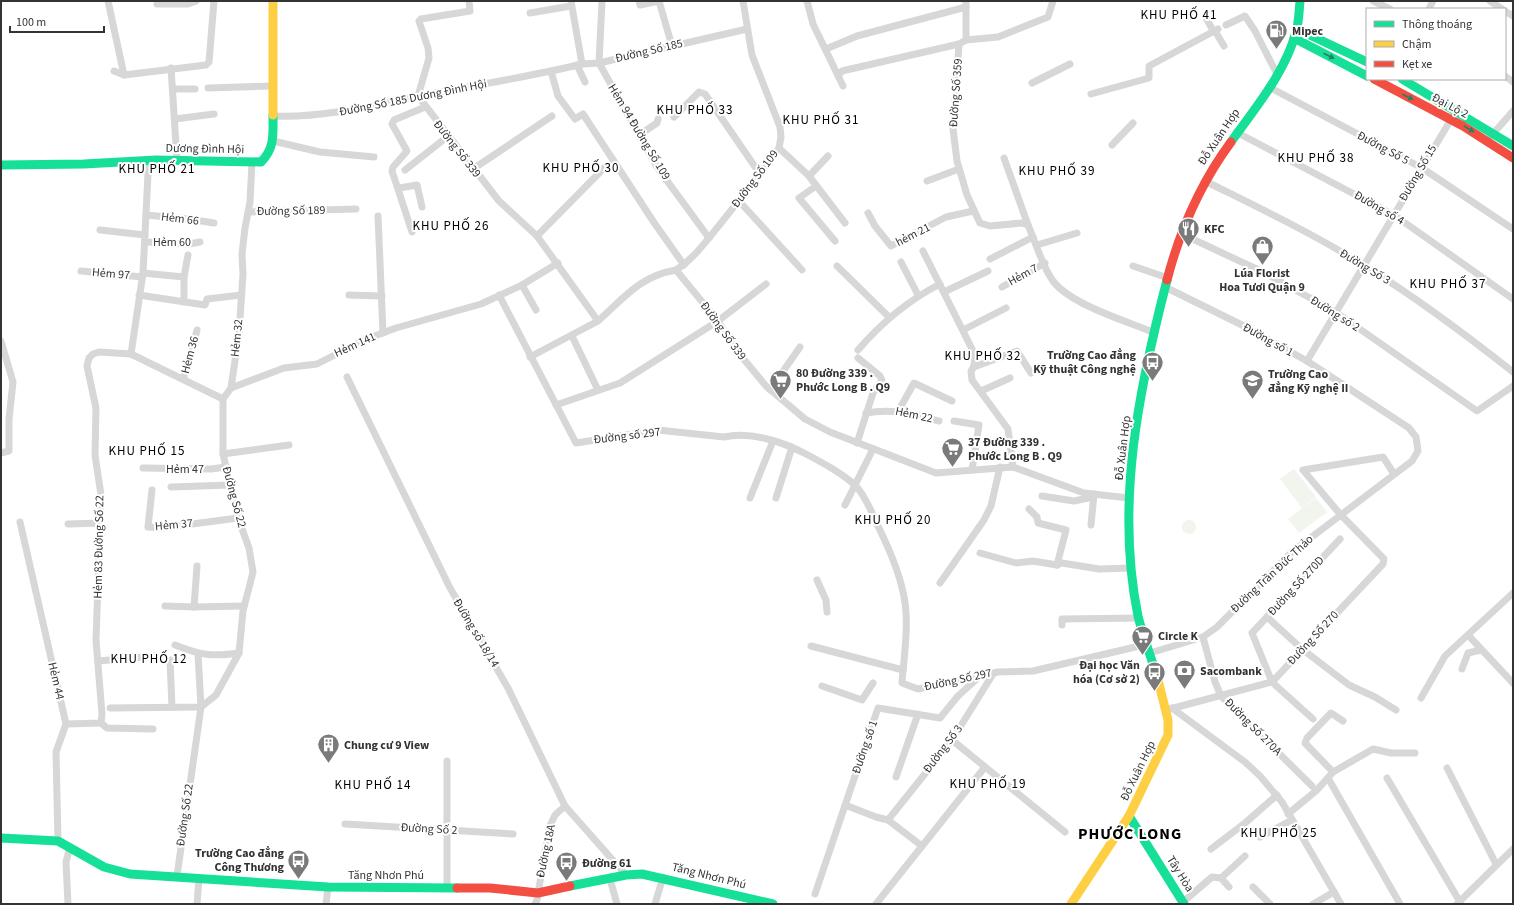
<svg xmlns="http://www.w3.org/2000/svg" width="1514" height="905" font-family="'Source Sans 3',sans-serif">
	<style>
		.green { fill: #f1f5ed }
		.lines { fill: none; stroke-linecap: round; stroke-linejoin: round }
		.street { stroke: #d7d7d7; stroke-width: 7 }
		.fast { stroke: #16e098; stroke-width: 9 }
		.slow { stroke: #ffcf43; stroke-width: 9 }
		.jam { stroke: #f24e42; stroke-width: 9 }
		.oneway { fill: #268160 }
		.labels { text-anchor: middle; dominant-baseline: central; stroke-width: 4; stroke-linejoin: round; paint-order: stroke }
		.poi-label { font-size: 12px; font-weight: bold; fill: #333; stroke: #fff; text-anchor: start }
		.street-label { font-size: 12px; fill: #333; stroke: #fff }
		.neighbourhood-label { font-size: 13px; letter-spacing: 1px; fill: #000; stroke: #fff }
		.district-label { font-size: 16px; font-weight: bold; letter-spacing: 1px; fill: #000; stroke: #fff }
	</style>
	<rect width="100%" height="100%" fill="#fff"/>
	<g class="green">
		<polygon points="1294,469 1316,497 1302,508 1280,479"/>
		<polygon points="1316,498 1327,512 1299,533 1288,519"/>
		<circle cx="1189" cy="527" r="7"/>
	</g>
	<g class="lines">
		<g class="street">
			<polyline points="108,1 124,75"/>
			<path d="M469,1l1,10 -49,8 -2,2 9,27 1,10 -11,38 81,105 38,35 61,85c26,-23 42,-45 78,-51l42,51 19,30 29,35 39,33 25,13 106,41 77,-6 71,26 45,5"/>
			<polyline points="571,1 582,64"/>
			<polyline points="602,1 599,63 657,167 709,238"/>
			<polyline points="639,1 640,5 659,1 672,46"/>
			<polyline points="807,1 813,24 843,86"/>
			<polyline points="1373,1 1390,9"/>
			<polyline points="1490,1 1502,9"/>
			<polyline points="157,4 188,4 196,1"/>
			<polyline points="1429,9 1433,1"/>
			<polyline points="1505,11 1513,16"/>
			<polyline points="530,13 571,6"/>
			<polyline points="1207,20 1214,32"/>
			<polyline points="1226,25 1245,16 1255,31 1277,74"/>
			<polyline points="1215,31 1224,46"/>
			<polyline points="966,40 998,37 1048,17 1053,1"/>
			<path d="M959,44l-6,85 4,32 10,34 13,28 10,3 32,-3 6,2c7,16 15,43 25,56 18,24 74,40 102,52"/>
			<polyline points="826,49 857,36 966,7"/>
			<polyline points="577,65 585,82"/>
			<polyline points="171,68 177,160"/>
			<polyline points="114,71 124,75 206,65 209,62 214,1"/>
			<polyline points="551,71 558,96 575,119 583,114 655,224 684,265"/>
			<polyline points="839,75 842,71 959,44 966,40 966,1"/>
			<polyline points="1505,76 1513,82"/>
			<polyline points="1032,83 1070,64"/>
			<polyline points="1269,87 1422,168 1513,229"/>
			<polyline points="208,88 273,86"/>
			<polyline points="173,89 195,89"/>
			<polyline points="1091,94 1149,78 1149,66 1218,29"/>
			<path d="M274,116c49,2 96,-10 144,-20 55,-10 110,-19 164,-32l17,-1 148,-34"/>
			<polyline points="674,117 699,92 705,94 760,174"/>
			<polyline points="175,119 214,114"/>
			<polyline points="1236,132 1394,215 1513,299"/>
			<polyline points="639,135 657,123 658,119"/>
			<polyline points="1491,136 1513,111"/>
			<polyline points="273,141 320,152 374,157"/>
			<polyline points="1112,145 1133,123"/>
			<polyline points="779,148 809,176 845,223"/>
			<polyline points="1004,158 1028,225"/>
			<polyline points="147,161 148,174 143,273 131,354 223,399"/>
			<polyline points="473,169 552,116"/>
			<polyline points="405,170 447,137"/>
			<polyline points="809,176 828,156"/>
			<polyline points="927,181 959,169"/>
			<path d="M1205,181c54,27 109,53 160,85 52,32 100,68 148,106"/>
			<polyline points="816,186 799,198 835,241"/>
			<polyline points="399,188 417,185 422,207"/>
			<polyline points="739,201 802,270"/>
			<polyline points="248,212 356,209"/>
			<polyline points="868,213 875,226 891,246 946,217 973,211"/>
			<polyline points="146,215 189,219 214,223"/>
			<polyline points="378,216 383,333"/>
			<polyline points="100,230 145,235"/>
			<polyline points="412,232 392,171 393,167 407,151 392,124 394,120 425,107"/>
			<polyline points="1182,234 1265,273 1337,313 1477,411 1513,386"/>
			<polyline points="537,236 605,167"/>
			<polyline points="145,242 189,244 200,242"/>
			<polyline points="1037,245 1077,233"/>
			<path d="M923,251l50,100c2,8 3,14 -2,20l1,9 36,49 5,38"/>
			<polyline points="990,259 1033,237"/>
			<polyline points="901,262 918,295"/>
			<polyline points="837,266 889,317"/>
			<polyline points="1133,266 1168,278"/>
			<path d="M676,270c16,-10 29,-27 41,-42 21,-26 42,-53 62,-80l2,-11 -1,-10 -28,-72 -9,-54"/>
			<polyline points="81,271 142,277"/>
			<polyline points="143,273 184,277"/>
			<polyline points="522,285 536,310"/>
			<polyline points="1002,287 1045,263"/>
			<polyline points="944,292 988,271"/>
			<polyline points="139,295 205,305 207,299 241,295"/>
			<polyline points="349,295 382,296"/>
			<path d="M499,295l77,148 82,-13 66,7c27,-6 59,5 82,17 17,9 34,18 49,31 9,9 16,25 21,37 11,22 22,46 27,70 7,28 1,63 -1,91l16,6 80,-17 35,-1 115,-27"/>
			<polyline points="184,302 184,277 188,255"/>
			<polyline points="963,330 1006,308"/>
			<polyline points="572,336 598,390"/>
			<polyline points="1,341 13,382 9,419 9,451 1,453"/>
			<path d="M858,350c24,-28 49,-49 82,-66"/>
			<polyline points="530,357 598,321"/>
			<polyline points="1307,361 1453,116"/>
			<polyline points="974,367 1017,351 1031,373"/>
			<polyline points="347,377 450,588 508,688 565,806 626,875"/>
			<polyline points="183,379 190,358 197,330"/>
			<polyline points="231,388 284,368 317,364 364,340 396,328 481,304 522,285 558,263"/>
			<polyline points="770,390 800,347"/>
			<polyline points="981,391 1010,378"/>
			<polyline points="223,399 231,388 239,333 243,274 242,254 245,228 250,202 252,162"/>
			<polyline points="556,405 620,383 718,321 766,284"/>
			<polyline points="899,410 914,383 952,401"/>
			<path d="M866,413c27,-5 47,1 73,8"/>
			<polyline points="954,421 979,425 972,470"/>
			<polyline points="857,443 873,393 882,380 880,376 858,358"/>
			<polyline points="223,454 289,445"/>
			<polyline points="143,468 211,469 226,467"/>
			<polyline points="171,487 230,485"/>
			<polyline points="152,490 148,527 162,528 238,518"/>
			<polyline points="1042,496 1074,501 1093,497"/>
			<polyline points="750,498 773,441"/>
			<polyline points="776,498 792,447"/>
			<polyline points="845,505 873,449"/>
			<polyline points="1029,509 1037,517 1038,523 1066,530 1057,565"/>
			<polyline points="20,522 66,724 56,752 58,841"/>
			<polyline points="68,524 101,523"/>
			<polyline points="1091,525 1094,494"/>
			<polyline points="980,553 1016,563 1033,561 1057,565"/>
			<polyline points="1057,565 1062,563 1099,569 1130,568"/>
			<polyline points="197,566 194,607 244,606"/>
			<polyline points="817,580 826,600 827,612"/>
			<polyline points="940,583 984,520 991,506 1000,467"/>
			<polyline points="165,606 194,607"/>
			<polyline points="1267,617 1302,649 1349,685 1375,697 1396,710"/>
			<polyline points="1062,625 1062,619 1139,618"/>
			<polyline points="1468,635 1513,683"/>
			<polyline points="1203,637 1215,682 1221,696 1312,786"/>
			<path d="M175,645c25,10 37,12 64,8"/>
			<polyline points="811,646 903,670"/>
			<polyline points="1150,653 1203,637 1217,627 1292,552 1412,461 1418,451 1416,437 1409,428 1307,361 1244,326 1165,287"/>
			<polyline points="170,660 172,707"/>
			<polyline points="98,661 155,656"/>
			<polyline points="1462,669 1468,653 1481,650"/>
			<polyline points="822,686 862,700 873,683"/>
			<polyline points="1421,698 1445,656 1513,593"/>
			<polyline points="110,708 201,707 198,654"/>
			<polyline points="1172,708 1245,762 1260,776 1282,802 1341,904"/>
			<polyline points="1166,710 1272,682 1383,564 1384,559 1340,514 1303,470 1383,457 1394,474"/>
			<polyline points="1313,719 1272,682 1252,633 1340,539"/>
			<polyline points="101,723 107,728 153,729"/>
			<polyline points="66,724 101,723 102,714 96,640 101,495 95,455 96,408 87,366 89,358 93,354 99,352 131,354"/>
			<polyline points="952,740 1065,832"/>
			<polyline points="447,761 447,888"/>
			<polyline points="1447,768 1496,864"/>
			<polyline points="1333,772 1305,743 1307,738 1331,713 1343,721"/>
			<polyline points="896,777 918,714"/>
			<polyline points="1328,778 1400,904"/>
			<polyline points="1387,778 1460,902"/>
			<polyline points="845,805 876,817 888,820 922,846"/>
			<polyline points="1288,814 1317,790 1333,772 1373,749 1391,753 1415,753"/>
			<polyline points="888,820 952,740 993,674"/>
			<polyline points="345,824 513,834"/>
			<polyline points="1260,837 1292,820"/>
			<polyline points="1211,849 1245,823 1277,795"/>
			<polyline points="177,876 201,707 216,695 239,653 243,611 253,572 249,548 238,518 223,454 223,399"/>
			<polyline points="1221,878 1229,887"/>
			<polyline points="610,879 617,904"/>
			<polyline points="1253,887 1270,904"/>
			<polyline points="815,894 878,708 940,718 958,696 980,676"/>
			<polyline points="1183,902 1212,877 1221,878 1245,856"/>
			<polyline points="68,904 66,862 70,847"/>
			<polyline points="197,904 199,878"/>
			<polyline points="326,904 328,887"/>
			<polyline points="535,904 537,900 549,828 555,815 565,806"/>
			<polyline points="655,904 663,877"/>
			<polyline points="876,904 985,767"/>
			<polyline points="1313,904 1334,892"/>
			<polyline points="1457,904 1513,849"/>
		</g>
		<g class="fast">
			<polyline points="1297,29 1367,62"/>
			<polyline points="1294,38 1367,76"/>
			<polyline points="1402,79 1513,146"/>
			<path d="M1231,142c24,-34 54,-69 65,-110 3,-10 3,-21 4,-31"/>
			<path d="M1,165l83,-1 72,-4 105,2c14,-14 12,-28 12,-47"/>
			<path d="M1158,680c-6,-21 -15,-43 -20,-64 -23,-112 1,-228 29,-336"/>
			<polyline points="1129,816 1184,904"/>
			<polyline points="1,838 58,841 104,867 130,874 328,887 457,888"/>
			<polyline points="570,886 626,875 642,874 773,904"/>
		</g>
		<g class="slow">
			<polyline points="273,1 273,115"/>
			<polyline points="1071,904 1129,816 1168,735 1168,720 1158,680"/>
		</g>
		<g class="jam">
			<polyline points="1374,79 1463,126 1513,158"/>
			<path d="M1167,280c13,-50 33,-96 64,-138"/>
			<polyline points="457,888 490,888 538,893 570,886"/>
		</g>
	</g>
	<defs><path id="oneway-solid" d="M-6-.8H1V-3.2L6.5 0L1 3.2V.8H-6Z"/></defs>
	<g class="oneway">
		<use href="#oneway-solid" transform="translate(1329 56) rotate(27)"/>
		<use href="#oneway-solid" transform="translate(1408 97) rotate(27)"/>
		<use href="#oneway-solid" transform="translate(1469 129) rotate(30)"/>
	</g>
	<defs>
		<symbol id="fuel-pin" viewBox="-11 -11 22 30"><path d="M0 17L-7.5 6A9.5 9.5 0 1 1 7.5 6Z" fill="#7a7a7a" stroke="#fff"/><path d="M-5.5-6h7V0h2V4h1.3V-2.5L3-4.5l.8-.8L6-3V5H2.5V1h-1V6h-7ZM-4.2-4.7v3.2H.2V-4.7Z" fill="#fff"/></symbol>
		<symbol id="restaurant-pin" viewBox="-11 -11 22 30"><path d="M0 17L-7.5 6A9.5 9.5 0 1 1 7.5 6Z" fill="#7a7a7a" stroke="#fff"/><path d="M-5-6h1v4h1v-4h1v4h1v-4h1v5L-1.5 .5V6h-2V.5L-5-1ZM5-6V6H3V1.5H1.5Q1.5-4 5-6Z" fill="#fff"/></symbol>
		<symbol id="shop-pin" viewBox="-11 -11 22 30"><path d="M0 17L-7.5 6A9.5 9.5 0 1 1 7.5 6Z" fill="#7a7a7a" stroke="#fff"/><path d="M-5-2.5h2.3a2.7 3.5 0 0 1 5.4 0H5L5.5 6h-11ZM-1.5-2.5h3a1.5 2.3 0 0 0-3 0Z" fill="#fff"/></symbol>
		<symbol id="bus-pin" viewBox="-11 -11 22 30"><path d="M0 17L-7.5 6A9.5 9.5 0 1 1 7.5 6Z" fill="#7a7a7a" stroke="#fff"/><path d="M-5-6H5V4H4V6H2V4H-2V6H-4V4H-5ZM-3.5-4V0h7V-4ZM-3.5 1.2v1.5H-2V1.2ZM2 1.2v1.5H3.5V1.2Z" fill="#fff"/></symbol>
		<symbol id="supermarket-pin" viewBox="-11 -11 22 30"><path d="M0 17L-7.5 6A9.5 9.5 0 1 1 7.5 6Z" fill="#7a7a7a" stroke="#fff"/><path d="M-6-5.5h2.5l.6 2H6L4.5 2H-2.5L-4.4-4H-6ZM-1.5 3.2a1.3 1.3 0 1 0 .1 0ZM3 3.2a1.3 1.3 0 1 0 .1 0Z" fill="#fff"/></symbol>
		<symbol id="university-pin" viewBox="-11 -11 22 30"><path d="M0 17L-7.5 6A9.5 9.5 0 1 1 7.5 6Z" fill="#7a7a7a" stroke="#fff"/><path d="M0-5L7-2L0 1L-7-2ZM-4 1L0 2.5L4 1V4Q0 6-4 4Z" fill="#fff"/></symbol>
		<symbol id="bank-pin" viewBox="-11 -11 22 30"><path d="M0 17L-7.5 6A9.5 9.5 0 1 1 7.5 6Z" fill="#7a7a7a" stroke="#fff"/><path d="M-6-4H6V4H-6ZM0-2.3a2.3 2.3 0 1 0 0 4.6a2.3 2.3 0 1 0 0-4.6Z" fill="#fff"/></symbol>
		<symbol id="building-pin" viewBox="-11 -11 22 30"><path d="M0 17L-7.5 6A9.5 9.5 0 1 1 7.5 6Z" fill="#7a7a7a" stroke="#fff"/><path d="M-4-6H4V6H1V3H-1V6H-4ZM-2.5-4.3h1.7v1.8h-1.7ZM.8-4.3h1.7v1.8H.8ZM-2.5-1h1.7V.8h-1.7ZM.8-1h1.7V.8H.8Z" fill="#fff"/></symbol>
	</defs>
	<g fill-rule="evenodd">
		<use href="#fuel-pin" x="1264" y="18" width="25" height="34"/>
		<use href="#restaurant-pin" x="1176" y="216" width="25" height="34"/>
		<use href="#shop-pin" x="1250" y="234" width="25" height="34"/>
		<use href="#bus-pin" x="1140" y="350" width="25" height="34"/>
		<use href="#supermarket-pin" x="768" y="368" width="25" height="34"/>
		<use href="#university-pin" x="1240" y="368" width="25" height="34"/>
		<use href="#supermarket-pin" x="940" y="436" width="25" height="34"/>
		<use href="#supermarket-pin" x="1130" y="624" width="25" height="34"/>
		<use href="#bank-pin" x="1172" y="658" width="25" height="34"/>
		<use href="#bus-pin" x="1142" y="660" width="25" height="34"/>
		<use href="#building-pin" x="316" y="732" width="25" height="34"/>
		<use href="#bus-pin" x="286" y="848" width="25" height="34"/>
		<use href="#bus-pin" x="554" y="850" width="25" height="34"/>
	</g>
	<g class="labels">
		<g class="poi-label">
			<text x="1292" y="31">Mipec</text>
			<text x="1204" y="229">KFC</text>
			<text x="1262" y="273" text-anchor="middle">Lúa Florist<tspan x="1262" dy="14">Hoa Tươi Quận 9</tspan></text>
			<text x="1136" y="355" text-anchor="end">Trường Cao đẳng<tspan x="1136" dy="14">Kỹ thuật Công nghệ</tspan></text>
			<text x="796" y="373">80 Đường 339 .<tspan x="796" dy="14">Phước Long B . Q9</tspan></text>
			<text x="1268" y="374">Trường Cao<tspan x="1268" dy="14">đẳng Kỹ nghệ II</tspan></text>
			<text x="968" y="442">37 Đường 339 .<tspan x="968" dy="14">Phước Long B . Q9</tspan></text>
			<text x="1158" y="636">Circle K</text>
			<text x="1140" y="665" text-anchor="end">Đại học Văn<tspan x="1140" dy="14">hóa (Cơ sở 2)</tspan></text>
			<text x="1200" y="671">Sacombank</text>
			<text x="344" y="745">Chung cư 9 View</text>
			<text x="284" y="853" text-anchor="end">Trường Cao đẳng<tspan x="284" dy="14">Công Thương</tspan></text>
			<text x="582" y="863">Đường 61</text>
		</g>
		<g class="street-label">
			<text transform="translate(649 51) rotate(-13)">Đường Số 185</text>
			<text transform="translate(956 93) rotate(-86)">Đường Số 359</text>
			<text transform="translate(413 98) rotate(-11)">Đường Số 185 Dương Đình Hội</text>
			<text transform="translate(1450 106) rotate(28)">Đại Lộ 2</text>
			<text transform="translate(639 132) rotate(59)">Hẻm 94 Đường Số 109</text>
			<text transform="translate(1219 137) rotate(-56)">Đỗ Xuân Hợp</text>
			<text transform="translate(1383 148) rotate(28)">Đường Số 5</text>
			<text transform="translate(205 149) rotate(1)">Dương Đình Hội</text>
			<text transform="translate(457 149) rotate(52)">Đường Số 339</text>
			<text transform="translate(1418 173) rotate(-60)">Đường Số 15</text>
			<text transform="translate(755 179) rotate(-53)">Đường Số 109</text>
			<text transform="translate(1379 208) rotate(30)">Đường số 4</text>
			<text transform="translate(291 211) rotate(-1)">Đường Số 189</text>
			<text transform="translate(180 219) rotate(7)">Hẻm 66</text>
			<text transform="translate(913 235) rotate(-27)">hẻm 21</text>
			<text x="172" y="242">Hẻm 60</text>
			<text transform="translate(1365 267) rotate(31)">Đường Số 3</text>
			<text transform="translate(111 274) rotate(5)">Hẻm 97</text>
			<text transform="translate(1023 275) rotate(-29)">Hẻm 7</text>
			<text transform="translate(1335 314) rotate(32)">Đường số 2</text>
			<text transform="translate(723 331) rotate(54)">Đường Số 339</text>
			<text transform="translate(237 338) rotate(-84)">Hẻm 32</text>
			<text transform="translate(1268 340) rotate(29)">Đường số 1</text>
			<text transform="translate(355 345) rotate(-24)">Hẻm 141</text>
			<text transform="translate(190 355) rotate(-75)">Hẻm 36</text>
			<text transform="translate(914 415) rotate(12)">Hẻm 22</text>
			<text transform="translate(627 436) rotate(-7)">Đường số 297</text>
			<text transform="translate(1123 448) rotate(-83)">Đỗ Xuân Hợp</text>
			<text x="185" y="469">Hẻm 47</text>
			<text transform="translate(234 497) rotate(75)">Đường Số 22</text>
			<text transform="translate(174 525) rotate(-5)">Hẻm 37</text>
			<text transform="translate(99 547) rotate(-89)">Hẻm 83 Đường Số 22</text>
			<text transform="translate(1272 574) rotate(-43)">Đường Trần Đức Thảo</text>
			<text transform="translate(1296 586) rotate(-47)">Đường Số 270D</text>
			<text transform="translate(476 633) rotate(59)">Đường số 18/14</text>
			<text transform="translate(1313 638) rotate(-47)">Đường Số 270</text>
			<text transform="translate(958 680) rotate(-12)">Đường Số 297</text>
			<text transform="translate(56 681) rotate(77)">Hẻm 44</text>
			<text transform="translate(1253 727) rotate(45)">Đường Số 270A</text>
			<text transform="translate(865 747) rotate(-71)">Đường số 1</text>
			<text transform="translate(943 749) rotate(-53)">Đường Số 3</text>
			<text transform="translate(1138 771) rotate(-64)">Đỗ Xuân Hợp</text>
			<text transform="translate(185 815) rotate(-82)">Đường Số 22</text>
			<text transform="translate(429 829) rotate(3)">Đường Số 2</text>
			<text transform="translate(546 851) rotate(-78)">Đường 18A</text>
			<text transform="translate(1180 874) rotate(58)">Tây Hòa</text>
			<text x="386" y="875">Tăng Nhơn Phú</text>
			<text transform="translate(709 876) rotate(14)">Tăng Nhơn Phú</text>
		</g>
		<g class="neighbourhood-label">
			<text x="1179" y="15">KHU PHỐ 41</text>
			<text x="695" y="110">KHU PHỐ 33</text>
			<text x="821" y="120">KHU PHỐ 31</text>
			<text x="1316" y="158">KHU PHỐ 38</text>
			<text x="581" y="168">KHU PHỐ 30</text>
			<text x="157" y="169">KHU PHỐ 21</text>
			<text x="1057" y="171">KHU PHỐ 39</text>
			<text x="451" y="226">KHU PHỐ 26</text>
			<text x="1448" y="284">KHU PHỐ 37</text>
			<text x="983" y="356">KHU PHỐ 32</text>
			<text x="147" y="451">KHU PHỐ 15</text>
			<text x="893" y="520">KHU PHỐ 20</text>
			<text x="149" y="659">KHU PHỐ 12</text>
			<text x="988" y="784">KHU PHỐ 19</text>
			<text x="373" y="785">KHU PHỐ 14</text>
			<text x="1279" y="833">KHU PHỐ 25</text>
		</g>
		<g class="district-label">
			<text x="1130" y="834">PHƯỚC LONG</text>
		</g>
	</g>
	<rect width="1514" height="905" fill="none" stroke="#333333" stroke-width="4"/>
	<rect x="1366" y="8" width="140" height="72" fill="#ffffff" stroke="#adadad"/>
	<rect x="1374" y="21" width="20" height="6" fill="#16e098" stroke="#adadad"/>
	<text x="1402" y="28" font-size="12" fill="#333333">Thông thoáng</text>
	<rect x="1374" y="41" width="20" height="6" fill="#ffcf43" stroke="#adadad"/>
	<text x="1402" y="48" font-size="12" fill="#333333">Chậm</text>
	<rect x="1374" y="61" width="20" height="6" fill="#f24e42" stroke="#adadad"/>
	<text x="1402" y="68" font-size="12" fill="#333333">Kẹt xe</text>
	<path d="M10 26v6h94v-6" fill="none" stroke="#333333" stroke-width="2"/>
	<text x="16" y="26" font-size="12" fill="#333333" stroke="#ffffff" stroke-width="3" paint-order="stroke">100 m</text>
</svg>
